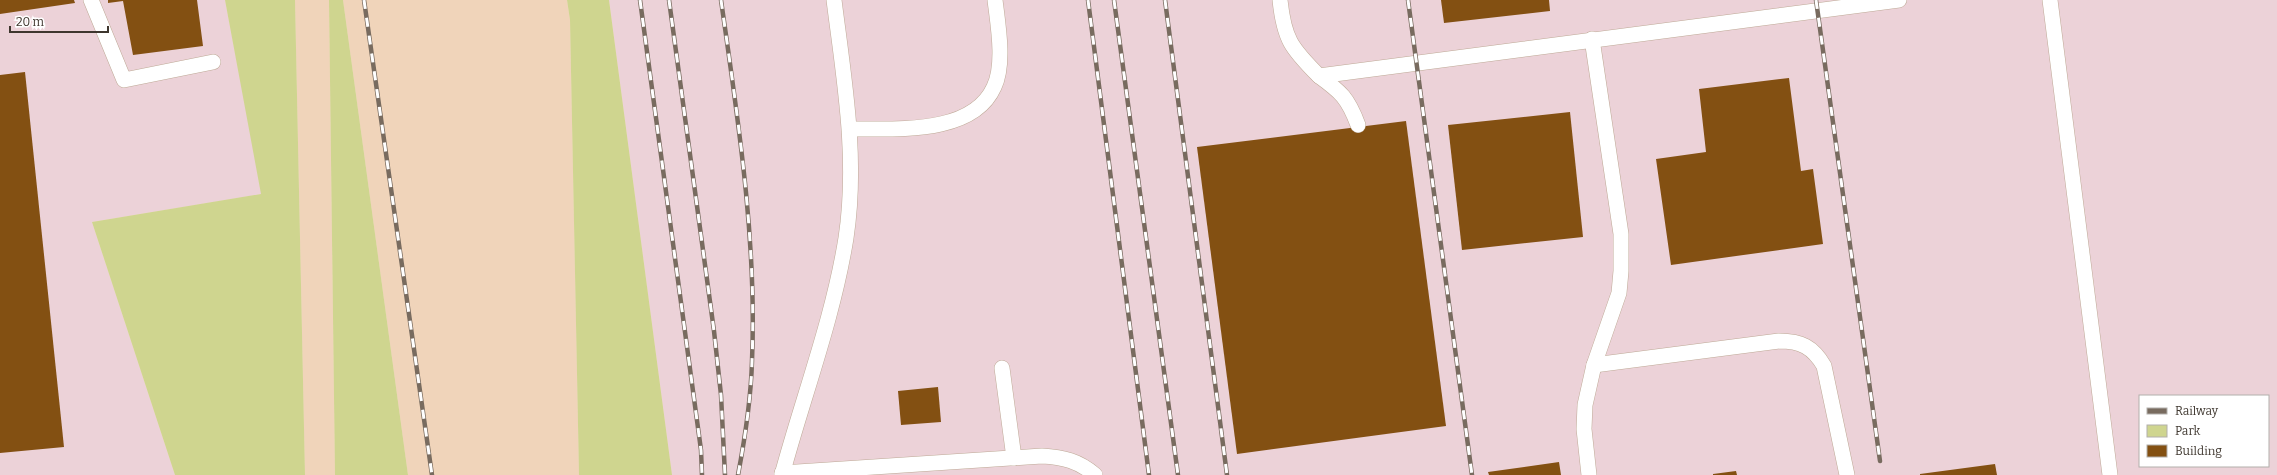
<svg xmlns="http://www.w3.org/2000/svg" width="2277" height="475" font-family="Bitter,serif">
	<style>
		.industrial { fill: #ecd2d8; fill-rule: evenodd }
		.built { fill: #f0d4ba }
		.green { fill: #cfd58f }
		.building { fill: #835012 }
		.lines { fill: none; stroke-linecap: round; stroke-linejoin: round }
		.service-casing { stroke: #bea996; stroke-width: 16 }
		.service { stroke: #fff; stroke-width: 15 }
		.rail-casing { stroke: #786b5f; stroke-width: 4.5 }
		.rail { stroke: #fff; stroke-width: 3; stroke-dasharray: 9; stroke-linecap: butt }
	</style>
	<rect width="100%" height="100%" fill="#f5dfcb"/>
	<g class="industrial">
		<polygon points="0,0 225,0 262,194 92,222 175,475 0,475"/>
		<path d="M609,0h1668v475h-1605zM2140,396h128v70h-128z"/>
	</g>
	<g class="built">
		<polygon points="295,0 329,0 335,475 305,475"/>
		<polygon points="343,0 567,0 570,20 579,475 408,475"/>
	</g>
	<g class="green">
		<polygon points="225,0 295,0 305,475 175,475 92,222 261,194"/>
		<polygon points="329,0 343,0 408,475 335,475"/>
		<polygon points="567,0 609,0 672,475 579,475 570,20"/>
	</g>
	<g class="building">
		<polygon points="0,0 74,0 75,3 0,14"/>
		<polygon points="108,0 197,0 203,46 133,55 123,1 108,3"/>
		<polygon points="1441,0 1549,0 1550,11 1444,23"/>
		<polygon points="25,72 64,447 0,453 0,75"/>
		<polygon points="1789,78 1801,171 1813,169 1823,244 1671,265 1656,159 1706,152 1699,89"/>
		<polygon points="1570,112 1583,237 1462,250 1448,125"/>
		<polygon points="1406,121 1446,426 1237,454 1197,147"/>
		<polygon points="938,387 941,422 901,425 898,391"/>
		<polygon points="1559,462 1561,475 1489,475 1488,472"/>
		<polygon points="1995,464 1997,475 1920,475 1920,474"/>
		<polygon points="1736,471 1737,475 1713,475 1713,474"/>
	</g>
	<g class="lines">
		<defs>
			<g id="service">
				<polyline points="91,0 124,80 213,62"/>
				<path d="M1280,0c4,39 11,48 39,76l580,-76"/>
				<polyline points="2050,0 2110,475"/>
				<path d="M1319,76c22,16 29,22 39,49"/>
				<path d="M850,129c44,-1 122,7 144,-42 11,-23 4,-62 1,-87"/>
				<path d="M1594,365l185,-24c22,0 34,6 45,25l23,109"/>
				<polyline points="1002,368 1014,458"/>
				<path d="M782,473l260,-17c21,1 37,5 53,19"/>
				<path d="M782,475c21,-78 51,-156 64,-237 12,-80 -2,-159 -12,-238"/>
				<polyline points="1589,475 1584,429 1585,405 1594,365 1619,293 1621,271 1621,234 1592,39"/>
			</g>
		</defs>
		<use href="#service" class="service-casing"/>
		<use href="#service" class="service"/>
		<defs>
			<g id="rail">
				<polyline points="364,0 432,475"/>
				<polyline points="640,0 701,450 702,475"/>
				<polyline points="669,0 714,331 721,395 725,475"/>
				<path d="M721,0c17,120 36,240 31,361 -1,38 -7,77 -14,114"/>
				<polyline points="1088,0 1149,475"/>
				<polyline points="1114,0 1178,475"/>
				<polyline points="1165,0 1227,475"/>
				<polyline points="1408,0 1472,475"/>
				<polyline points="1816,0 1880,461"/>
			</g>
		</defs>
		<use href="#rail" class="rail-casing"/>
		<use href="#rail" class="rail"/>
	</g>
	<rect x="2139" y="395" width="130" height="72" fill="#ffffff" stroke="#b2afab"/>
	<rect x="2147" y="408" width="20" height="6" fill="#786b5f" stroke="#b2afab"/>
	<text x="2175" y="415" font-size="12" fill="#3e362e">Railway</text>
	<rect x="2147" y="425" width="20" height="12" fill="#cfd58f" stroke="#b2afab"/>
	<text x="2175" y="435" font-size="12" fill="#3e362e">Park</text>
	<rect x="2147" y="445" width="20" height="12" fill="#835012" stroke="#b2afab"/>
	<text x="2175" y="455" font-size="12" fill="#3e362e">Building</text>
	<path d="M10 26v6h98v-6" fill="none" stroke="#3e362e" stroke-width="2"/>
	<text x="16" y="26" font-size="12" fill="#3e362e" stroke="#ffffff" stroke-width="3" paint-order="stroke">20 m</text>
</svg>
